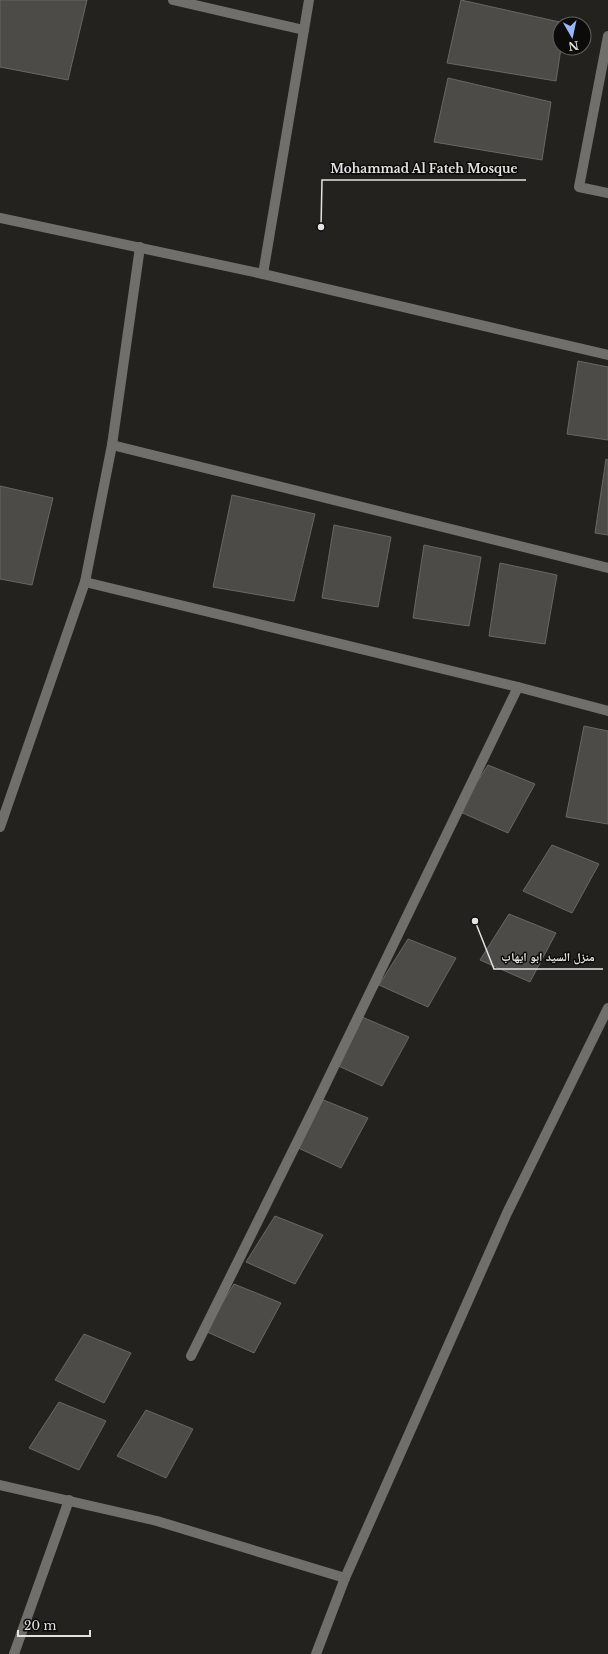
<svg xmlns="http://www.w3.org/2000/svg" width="608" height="1654" font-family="'Libre Baskerville','Noto Naskh Arabic',serif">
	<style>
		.building { fill: #4d4b48; stroke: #696764 }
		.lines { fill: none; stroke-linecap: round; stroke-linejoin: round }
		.minor { stroke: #716f6c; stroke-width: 10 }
		.leader { fill: none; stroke: #e5e3e2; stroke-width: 1.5 }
		.callout-dot { fill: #e5e3e2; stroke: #0c0b0a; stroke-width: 1.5 }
		.callout-label { font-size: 12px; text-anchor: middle; font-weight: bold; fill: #e5e3e2; stroke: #0c0b0a; stroke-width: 3; stroke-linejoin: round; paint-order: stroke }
	</style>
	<rect width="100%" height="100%" fill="#23221f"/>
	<g class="building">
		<polygon points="0,0 87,0 68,80 0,67"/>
		<polygon points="461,0 564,23 564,24 560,24 561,48 556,81 447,63"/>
		<polygon points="448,78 551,102 542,160 434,142"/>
		<polygon points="578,361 608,367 608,440 567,434"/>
		<polygon points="606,459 608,460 608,535 595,533"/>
		<polygon points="0,486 53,498 32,585 0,579"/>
		<polygon points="232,495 315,514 294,601 213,587"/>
		<polygon points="334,525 391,537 378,607 322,598"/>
		<polygon points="424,545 481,557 469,626 413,618"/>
		<polygon points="500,563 557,575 545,644 489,636"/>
		<polygon points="584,726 608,731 608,824 566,817"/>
		<polygon points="488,765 535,784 508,833 458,811"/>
		<polygon points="552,845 599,864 572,913 523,891"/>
		<polygon points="509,914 556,933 530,982 480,960"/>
		<polygon points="408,939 456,958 428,1007 379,985"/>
		<polygon points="362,1017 409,1037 382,1086 332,1063"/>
		<polygon points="321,1099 368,1118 341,1168 292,1145"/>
		<polygon points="275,1216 323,1235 295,1284 246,1262"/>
		<polygon points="234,1284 281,1303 254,1353 205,1331"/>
		<polygon points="84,1334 131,1353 104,1403 55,1380"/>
		<polygon points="59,1402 106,1421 79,1470 29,1448"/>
		<polygon points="146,1410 193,1429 166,1478 117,1456"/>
	</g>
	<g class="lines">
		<g class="minor">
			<polyline points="173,0 304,30"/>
			<polyline points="608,36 579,187 608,193"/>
			<polyline points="0,218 263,274 608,355"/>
			<polyline points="140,247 112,445 85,582 518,687 608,711"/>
			<polyline points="263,274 309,0"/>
			<polyline points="112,445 608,568"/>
			<polyline points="0,827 85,582"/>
			<polyline points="191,1356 313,1110 518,687"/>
			<polyline points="0,1485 157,1521 345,1578"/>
			<polyline points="14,1654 69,1500"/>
			<polyline points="316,1654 345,1578 507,1213 608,1008"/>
		</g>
	</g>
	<path class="leader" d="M321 227L322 180H526M475 921L494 969H603"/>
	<g class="callout-dot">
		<circle cx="321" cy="227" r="4"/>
		<circle cx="475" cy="921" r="4"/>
	</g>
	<g class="callout-label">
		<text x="424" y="173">Mohammad Al Fateh Mosque</text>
		<text x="548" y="961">منزل السيد ابو ايهاب</text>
	</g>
	<g transform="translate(572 36) rotate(171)"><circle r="19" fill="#0c0b0a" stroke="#636160"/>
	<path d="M0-3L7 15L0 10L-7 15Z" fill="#97b6fd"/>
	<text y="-6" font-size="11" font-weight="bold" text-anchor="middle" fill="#e5e3e2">N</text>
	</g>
	<path d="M18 1630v6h72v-6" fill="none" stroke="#e5e3e2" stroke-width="2"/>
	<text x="24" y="1630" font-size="12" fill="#e5e3e2" stroke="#0c0b0a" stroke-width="3" paint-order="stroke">20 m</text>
</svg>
